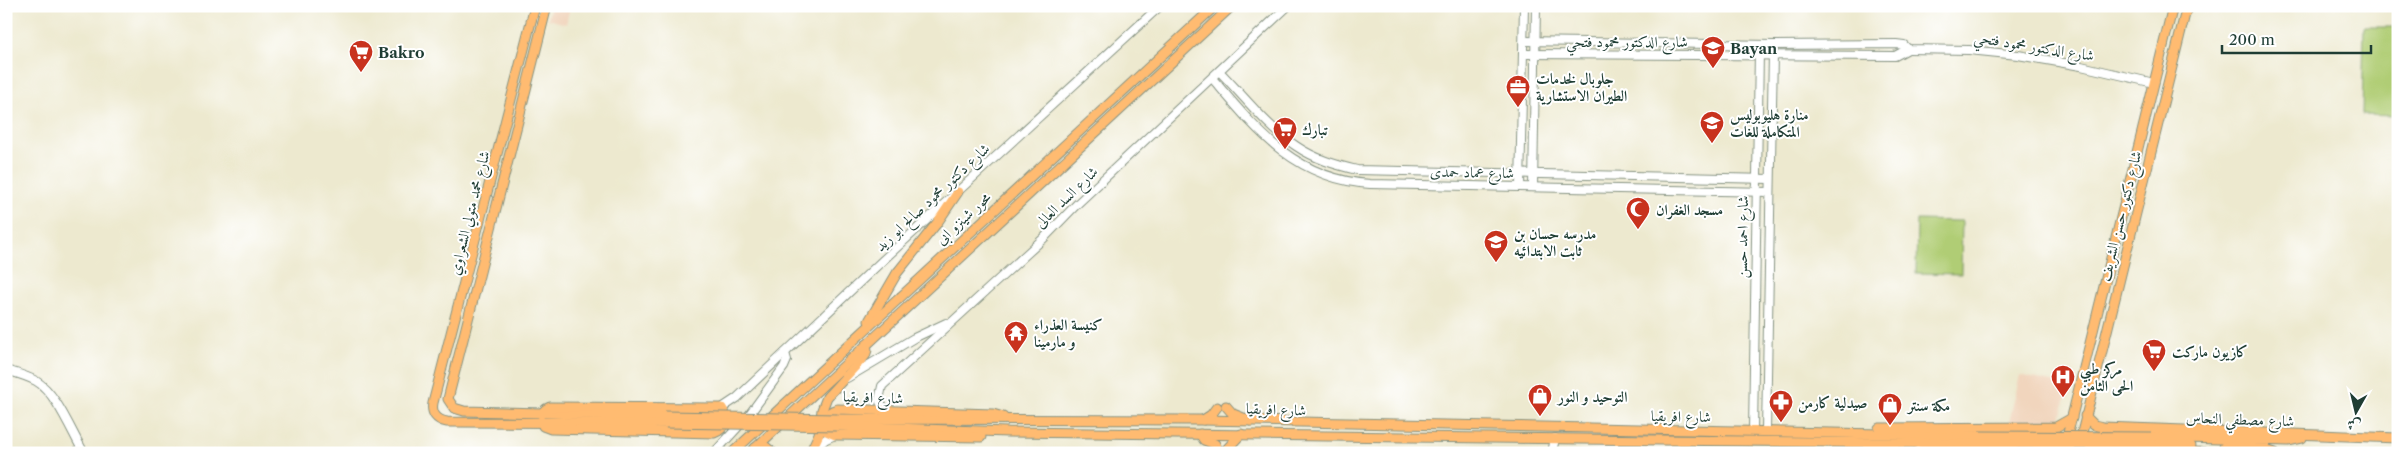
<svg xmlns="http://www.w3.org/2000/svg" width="2404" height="459" font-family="'Libre Caslon Text',Amiri,serif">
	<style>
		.built { fill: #f1d5bd }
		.green { fill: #b0cd74; stroke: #688554 }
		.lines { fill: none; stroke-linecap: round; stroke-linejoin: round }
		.tertiary-casing { stroke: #869382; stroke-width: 10 }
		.secondary-casing { stroke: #869382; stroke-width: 11 }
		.primary-casing { stroke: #869382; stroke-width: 11 }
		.tertiary { stroke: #fff; stroke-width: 8 }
		.secondary { stroke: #ffe4c6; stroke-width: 9 }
		.primary { stroke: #ffbb71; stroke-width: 9 }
		.primary-bridge-casing { stroke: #869382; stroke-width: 11; stroke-linecap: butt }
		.primary-bridge { stroke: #ffbb71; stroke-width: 9 }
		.labels { text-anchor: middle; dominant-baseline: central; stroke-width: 4; stroke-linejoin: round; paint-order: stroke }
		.street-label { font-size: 15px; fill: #1f3d34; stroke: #fff }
		.poi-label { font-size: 15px; font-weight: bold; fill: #1f3d34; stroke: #fff; text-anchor: start }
	</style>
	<rect width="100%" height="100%" fill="#fff"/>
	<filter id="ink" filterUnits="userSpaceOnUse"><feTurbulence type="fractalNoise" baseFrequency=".02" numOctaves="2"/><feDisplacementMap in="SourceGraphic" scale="10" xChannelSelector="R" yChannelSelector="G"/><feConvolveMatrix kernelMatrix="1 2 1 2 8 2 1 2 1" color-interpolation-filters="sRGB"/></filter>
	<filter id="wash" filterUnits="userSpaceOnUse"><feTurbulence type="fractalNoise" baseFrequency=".0096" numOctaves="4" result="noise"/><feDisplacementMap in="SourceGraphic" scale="20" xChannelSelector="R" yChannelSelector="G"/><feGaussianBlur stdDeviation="1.12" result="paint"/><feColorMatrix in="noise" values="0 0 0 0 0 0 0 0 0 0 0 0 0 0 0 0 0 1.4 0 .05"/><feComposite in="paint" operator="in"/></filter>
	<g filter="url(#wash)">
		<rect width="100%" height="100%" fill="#ede9cf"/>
		<g class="built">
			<polygon points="551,6 570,7 566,24 548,19"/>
			<polygon points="2020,375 2068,386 2059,423 2009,422"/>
		</g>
		<g class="green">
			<polygon points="2364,27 2398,27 2398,116 2362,115"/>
			<polygon points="1917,220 1962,221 1961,274 1916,273"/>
		</g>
	</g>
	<g filter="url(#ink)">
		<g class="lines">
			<defs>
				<g id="tertiary">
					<polyline points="1524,41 1773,45 1896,44 1904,45 1908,49 1969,50 2018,55 2081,66 2154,83"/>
					<polyline points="1523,54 1895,56 1908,49"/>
					<path d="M1219,71c25,25 48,56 77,75 19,13 40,19 61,24l413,9"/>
					<path d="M1212,78c45,53 83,101 158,106l400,8"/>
					<polyline points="1520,187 1524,6"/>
					<polyline points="1533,187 1536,6"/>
					<path d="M6,370c10,3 21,6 30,11 20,11 36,52 48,72"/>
					<polyline points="847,378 914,338 946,323"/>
					<polyline points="722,408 737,398 882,261 1160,6"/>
					<polyline points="885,411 879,400 882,386 1044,238 1077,204 1288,6"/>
					<polyline points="1753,431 1759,51"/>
					<polyline points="1766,431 1773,53"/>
					<polyline points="813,450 826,439 835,435"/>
					<polyline points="714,453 749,415 784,367 787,360 785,353"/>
					<polyline points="1547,453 1552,453 1555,438"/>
				</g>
				<g id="secondary">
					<polyline points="1893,448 1897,453"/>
					<polyline points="1916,453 1922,449"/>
				</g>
				<g id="primary">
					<path d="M535,6l-102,397c-2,10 3,17 14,19l219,1"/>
					<polyline points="547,6 448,399 454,408 464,411 665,416"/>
					<polyline points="869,321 897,273 937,223 958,192"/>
					<polyline points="1226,406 1233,414 1251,421"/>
					<path d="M541,414l5,-5 4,-2 172,1c7,10 3,21 -8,25l-163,-4 -8,-3"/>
					<polyline points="2085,416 2094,425 2103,427 2398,438"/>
					<polyline points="837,419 1203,420 1979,436"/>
					<polyline points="1203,420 1211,415 1217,407"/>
					<polyline points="836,426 1008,432 1979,444"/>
					<polyline points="1879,428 2056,427 2072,418"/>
					<polyline points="1200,434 1204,440 1215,444 1219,453"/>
					<path d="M981,437l-146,-2 -9,-4c-4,-11 0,-19 11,-22l156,5 10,3"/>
					<polyline points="2151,437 2288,441 2302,438"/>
					<polyline points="2151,445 2191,446"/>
					<polyline points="2224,447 2263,449 2275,453"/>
					<polyline points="755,448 766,447 773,453"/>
					<polyline points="1938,449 2052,453"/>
					<polyline points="811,451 819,434 822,410 827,397 865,356 867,350 866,345"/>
					<polyline points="1225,451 1241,434"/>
					<polyline points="732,453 1215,6"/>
					<polyline points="750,453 1232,6"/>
					<polyline points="2063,453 2173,6"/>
					<polyline points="2077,453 2187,6"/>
					<polyline points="2088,453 2099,450 2232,453"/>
				</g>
			</defs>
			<use href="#tertiary" class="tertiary-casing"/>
			<use href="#secondary" class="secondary-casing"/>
			<use href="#primary" class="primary-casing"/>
			<use href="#tertiary" class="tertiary"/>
			<use href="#secondary" class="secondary"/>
			<use href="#primary" class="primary"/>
			<defs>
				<g id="primary-bridge">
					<polyline points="665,416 837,419"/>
					<polyline points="666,423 836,426"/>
					<polyline points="1979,436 2151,437"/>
					<polyline points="1979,444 2151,445"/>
				</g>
			</defs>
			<use href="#primary-bridge" class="primary-bridge-casing"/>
			<use href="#primary-bridge" class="primary-bridge"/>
		</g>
	</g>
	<defs>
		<symbol id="school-pin" viewBox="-11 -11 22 30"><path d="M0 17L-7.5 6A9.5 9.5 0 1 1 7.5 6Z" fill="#c8321e" stroke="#fff"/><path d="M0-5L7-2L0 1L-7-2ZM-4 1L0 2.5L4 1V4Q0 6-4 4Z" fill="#fff"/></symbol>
		<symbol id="supermarket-pin" viewBox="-11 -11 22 30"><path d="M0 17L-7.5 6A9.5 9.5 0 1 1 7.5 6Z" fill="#c8321e" stroke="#fff"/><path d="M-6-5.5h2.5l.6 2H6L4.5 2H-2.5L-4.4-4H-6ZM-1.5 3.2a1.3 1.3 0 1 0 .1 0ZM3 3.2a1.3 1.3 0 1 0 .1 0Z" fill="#fff"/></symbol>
		<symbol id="office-pin" viewBox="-11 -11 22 30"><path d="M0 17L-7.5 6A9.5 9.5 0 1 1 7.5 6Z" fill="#c8321e" stroke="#fff"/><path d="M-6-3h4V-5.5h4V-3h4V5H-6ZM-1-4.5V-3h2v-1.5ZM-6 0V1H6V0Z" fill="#fff"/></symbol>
		<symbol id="mosque-pin" viewBox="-11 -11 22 30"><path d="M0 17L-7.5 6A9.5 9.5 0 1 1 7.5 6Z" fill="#c8321e" stroke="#fff"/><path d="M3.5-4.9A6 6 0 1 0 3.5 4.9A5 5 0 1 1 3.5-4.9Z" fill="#fff"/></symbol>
		<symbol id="temple-pin" viewBox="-11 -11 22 30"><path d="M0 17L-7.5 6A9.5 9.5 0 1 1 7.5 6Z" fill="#c8321e" stroke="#fff"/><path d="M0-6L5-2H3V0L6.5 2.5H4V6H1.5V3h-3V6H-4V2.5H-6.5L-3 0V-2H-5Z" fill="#fff"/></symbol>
		<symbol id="hospital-pin" viewBox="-11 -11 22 30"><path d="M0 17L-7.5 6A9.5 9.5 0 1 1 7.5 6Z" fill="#c8321e" stroke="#fff"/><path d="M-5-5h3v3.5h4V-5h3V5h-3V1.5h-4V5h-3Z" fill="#fff"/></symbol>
		<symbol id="shop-pin" viewBox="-11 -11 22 30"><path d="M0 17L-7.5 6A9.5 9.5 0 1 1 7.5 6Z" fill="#c8321e" stroke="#fff"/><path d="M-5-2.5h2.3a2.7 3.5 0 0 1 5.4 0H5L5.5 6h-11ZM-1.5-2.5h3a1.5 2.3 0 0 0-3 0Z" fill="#fff"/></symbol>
		<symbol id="pharmacy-pin" viewBox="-11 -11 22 30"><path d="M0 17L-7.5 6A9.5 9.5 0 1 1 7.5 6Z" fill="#c8321e" stroke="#fff"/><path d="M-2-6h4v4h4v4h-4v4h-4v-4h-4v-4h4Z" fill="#fff"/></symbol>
	</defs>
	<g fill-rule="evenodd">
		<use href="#school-pin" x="1699" y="34" width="28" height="38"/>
		<use href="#supermarket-pin" x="347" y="38" width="28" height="38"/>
		<use href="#office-pin" x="1504" y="73" width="28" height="38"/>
		<use href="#school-pin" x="1698" y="109" width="28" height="38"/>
		<use href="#supermarket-pin" x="1271" y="115" width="28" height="38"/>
		<use href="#mosque-pin" x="1624" y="195" width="28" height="38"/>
		<use href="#school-pin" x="1482" y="228" width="28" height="38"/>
		<use href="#temple-pin" x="1002" y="319" width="28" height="38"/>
		<use href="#supermarket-pin" x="2140" y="337" width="28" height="38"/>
		<use href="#hospital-pin" x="2049" y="363" width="28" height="38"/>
		<use href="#shop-pin" x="1526" y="382" width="28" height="38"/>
		<use href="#pharmacy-pin" x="1767" y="388" width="28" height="38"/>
		<use href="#shop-pin" x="1876" y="391" width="28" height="38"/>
	</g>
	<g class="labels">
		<g class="street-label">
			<text x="1627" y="41">شارع الدكتور محمود فتحي</text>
			<text transform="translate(2034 46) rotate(9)">شارع الدكتور محمود فتحي</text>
			<text transform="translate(1472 172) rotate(1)">شارع عماد حمدى</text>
			<text transform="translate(932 197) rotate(-43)">شارع دكتور محمود صالح ابو زيد</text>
			<text transform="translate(1066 197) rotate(-44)">شارع السد العالى</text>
			<text transform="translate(469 213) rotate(-76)">شارع محمد متولي الشعراوي</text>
			<text transform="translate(2120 216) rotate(-76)">شارع دكتور حسن الشريف</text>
			<text transform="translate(963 218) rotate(-43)">محور شينزو ابى</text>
			<text transform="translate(1742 237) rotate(-89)">شارع احمد حسن</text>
			<text transform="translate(873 397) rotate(2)">شارع افريقيا</text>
			<text transform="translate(1276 409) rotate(2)">شارع افريقيا</text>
			<text transform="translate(1681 416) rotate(1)">شارع افريقيا</text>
			<text transform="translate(2240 419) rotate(2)">شارع مصطفي النحاس</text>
		</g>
		<g class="poi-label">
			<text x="1730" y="48">Bayan</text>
			<text x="378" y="52">Bakro</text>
			<text x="1536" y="78">جلوبال لخدمات<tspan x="1536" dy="17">الطيران الاستشارية</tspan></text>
			<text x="1730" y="114">منارة هليوبوليس<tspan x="1730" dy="17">المتكاملة للغات</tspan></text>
			<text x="1302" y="129">تبارك</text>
			<text x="1656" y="209">مسجد الغفران</text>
			<text x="1514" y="233">مدرسه حسان بن<tspan x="1514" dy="17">ثابت الابتدائيه</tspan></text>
			<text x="1034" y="324">كنيسة العذراء<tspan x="1034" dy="17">و مارمينا</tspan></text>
			<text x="2172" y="351">كازيون ماركت</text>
			<text x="2080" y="368">مركز طبي<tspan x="2080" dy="17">الحى الثامن</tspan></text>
			<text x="1558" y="396">التوحيد و النور</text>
			<text x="1798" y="402">صيدلية كارمن</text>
			<text x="1908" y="405">مكة سنتر</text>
		</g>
	</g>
	<rect width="2404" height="459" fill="none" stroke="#fff" stroke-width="25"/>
	<g transform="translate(2356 412) rotate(188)" stroke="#ffffff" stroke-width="4" paint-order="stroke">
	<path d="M0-4L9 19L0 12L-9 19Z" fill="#1f3d34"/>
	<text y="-8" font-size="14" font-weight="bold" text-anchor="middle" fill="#1f3d34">ش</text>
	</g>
	<path d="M2222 45v8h149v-8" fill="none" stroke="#1f3d34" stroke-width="2.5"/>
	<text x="2229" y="45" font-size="15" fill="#1f3d34" stroke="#ffffff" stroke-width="4" paint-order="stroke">200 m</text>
</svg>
